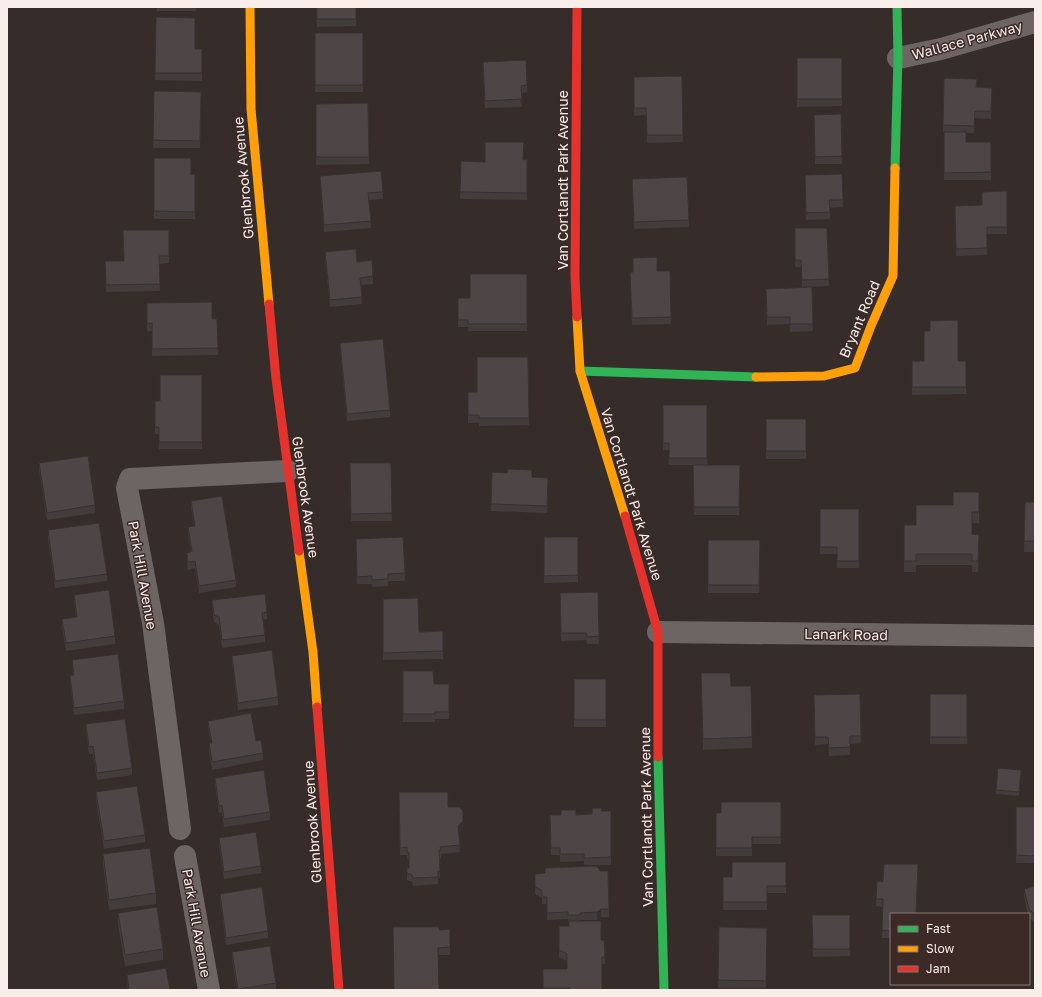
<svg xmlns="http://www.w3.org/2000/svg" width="1042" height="997" font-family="'Golos Text',sans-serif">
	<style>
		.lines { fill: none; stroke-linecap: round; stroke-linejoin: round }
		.street { stroke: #6c6563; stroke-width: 22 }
		.fast { stroke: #30b455; stroke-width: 9 }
		.slow { stroke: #ff9f0a; stroke-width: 9 }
		.jam { stroke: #e5322d; stroke-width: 9 }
		.wall { fill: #433c3c }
		.shaded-wall { fill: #373131 }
		.building { fill: #4e4646; stroke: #373131 }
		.labels { text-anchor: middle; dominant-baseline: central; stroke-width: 3; stroke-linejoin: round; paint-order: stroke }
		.street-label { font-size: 14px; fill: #f9edea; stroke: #3b2a26 }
	</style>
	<rect width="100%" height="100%" fill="#362d2b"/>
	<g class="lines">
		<g class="street">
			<polyline points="898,58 941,49 1035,22"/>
			<polyline points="658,632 1035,636"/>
			<polyline points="180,829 153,623 127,488 130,479 288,471"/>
			<polyline points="185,856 209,990"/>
		</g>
		<g class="fast">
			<polyline points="895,168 898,58 897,7"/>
			<polyline points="580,371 756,377"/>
			<polyline points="658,757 664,990"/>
		</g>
		<g class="slow">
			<polyline points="250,7 251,109 269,304"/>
			<polyline points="577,317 580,371 625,516"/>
			<polyline points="756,377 824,376 855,368 871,326 893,276 895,168"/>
			<polyline points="299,551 313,652 317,707"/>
		</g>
		<g class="jam">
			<polyline points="577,7 575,276 577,317"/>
			<polyline points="269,304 276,379 299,551"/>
			<polyline points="625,516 658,632 658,757"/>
			<polyline points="317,707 339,990"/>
		</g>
	</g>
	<g class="wall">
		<rect x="157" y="7" width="39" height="4"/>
		<polygon points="316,7 356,7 356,26 317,27"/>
		<polygon points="156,17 195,49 202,49 202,81 155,80"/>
		<rect x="315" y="33" width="48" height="59"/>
		<polygon points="797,58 842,58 842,106 797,107"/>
		<polygon points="483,69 527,85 527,92 521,93 522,107 485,108"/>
		<polygon points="682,76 683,142 647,143 646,115 634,116 634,77"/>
		<polygon points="976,87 992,88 991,119 975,118 974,133 966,133 966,142 991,142 991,180 944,180 944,132 943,132 943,125"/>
		<polygon points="154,91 201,92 200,148 153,148"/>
		<polygon points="368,103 369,164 316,165 316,104"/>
		<polygon points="841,114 842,164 815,164 814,115"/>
		<polygon points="154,158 191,175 195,174 195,219 154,219"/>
		<polygon points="527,159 527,200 460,199 461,161 485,162"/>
		<polygon points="842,174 843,207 830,208 830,219 806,220 805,175"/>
		<polygon points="320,176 383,192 383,199 369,200 371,228 324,232 320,183"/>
		<polygon points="632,186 689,220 689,227 634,229"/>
		<polygon points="1007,191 1007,234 987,234 987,255 956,256 955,206 982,205 982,192"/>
		<polygon points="795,228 827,228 829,286 802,287 801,267 795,267"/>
		<polygon points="169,230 169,263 159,264 160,291 106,292 105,261 123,261"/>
		<polygon points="325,252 357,262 373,276 373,284 361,285 362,304 330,307 325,260"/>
		<polygon points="670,271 671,324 632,325 630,272"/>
		<polygon points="527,274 527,331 468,331 468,327 458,327 458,298 470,298"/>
		<polygon points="812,287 813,331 790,332 790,324 767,325 766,289"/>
		<polygon points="147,303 212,319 217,319 218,355 152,356 152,331 147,331"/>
		<polygon points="340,343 390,410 390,417 347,421 340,350"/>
		<polygon points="528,357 529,425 479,426 479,423 468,423 468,392 477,392"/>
		<polygon points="912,361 966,361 966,394 912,395"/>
		<polygon points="202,375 202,449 159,449 159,434 155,434 155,401 160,401"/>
		<polygon points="663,405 707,405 707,465 740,465 739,515 694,515 693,465 669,465 669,450 663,450"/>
		<rect x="766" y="419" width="40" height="40"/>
		<polygon points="39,463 95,505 95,513 47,520 39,470"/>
		<polygon points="350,463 391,463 392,521 351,521"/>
		<polygon points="492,472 532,477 548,478 547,513 491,511"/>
		<polygon points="979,492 979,523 972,523 972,534 979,535 978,572 972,572 972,565 916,565 916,572 904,572 904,525 916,525 953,505"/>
		<polygon points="191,501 236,580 236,587 199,593 195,568 188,570 187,561 187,553 191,551 188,534 188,527 194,526 191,508"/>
		<polygon points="1025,502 1035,502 1035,552 1024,552"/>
		<polygon points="820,509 859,509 859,568 837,568 837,554 820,554"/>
		<polygon points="48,530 107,574 107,581 55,588 48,538"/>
		<polygon points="544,537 578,537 578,582 544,583"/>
		<polygon points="708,540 760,540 759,593 708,593"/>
		<polygon points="356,546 405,573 405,581 388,581 388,586 372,587 372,584 357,584"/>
		<polygon points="598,592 599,644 587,644 586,640 561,641 560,593"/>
		<polygon points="74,595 115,636 115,644 66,651 62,627 62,619 76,617 74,603"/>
		<polygon points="383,599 419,632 443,631 443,659 383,660"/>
		<polygon points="212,600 267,612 267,619 263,620 265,635 265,642 222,648 219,625 214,622 212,608"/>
		<polygon points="232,656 278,697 278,705 238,710 232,663"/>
		<polygon points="72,660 124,701 124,709 74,715 70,683 70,676 73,675"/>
		<polygon points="403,671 434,684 449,684 449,719 435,719 435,722 403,722"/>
		<rect x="574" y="679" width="32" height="48"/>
		<polygon points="701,684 752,737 752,748 703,750"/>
		<polygon points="860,694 861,743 850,744 850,755 829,756 828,744 815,745 814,695"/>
		<rect x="930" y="694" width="37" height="50"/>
		<polygon points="208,721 256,741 263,753 263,760 212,770 209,751 209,743 211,743 208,728"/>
		<polygon points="86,724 132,768 132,775 97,780 93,754 89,754 86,732"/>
		<polygon points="1021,774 1019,796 996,794 996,790"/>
		<polygon points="215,778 270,812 270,820 224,827 222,812 219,813 215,785"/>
		<polygon points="96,792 145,835 145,842 104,849 96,800"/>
		<polygon points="399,792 448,807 463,829 459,833 460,852 441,854 441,858 439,858 440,878 438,878 438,884 413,886 412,882 407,880 407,868 409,868 409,860 407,859 407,855 400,855"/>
		<polygon points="781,802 781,844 752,844 752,856 716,856 716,813 721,813"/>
		<rect x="1016" y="807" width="19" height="56"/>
		<polygon points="601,811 611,811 611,865 584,865 584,861 560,862 560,855 551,855 550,815 592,814"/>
		<polygon points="219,838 261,866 261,873 224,879 219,845"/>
		<polygon points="103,854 156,893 156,904 109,910 103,864"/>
		<polygon points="786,862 786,893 767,893 767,910 723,910 723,877 732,877"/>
		<polygon points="600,871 608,871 609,917 601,917 597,920 580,920 580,921 601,940 605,957 605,964 602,964 602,990 543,990 543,969 567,969 567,961 559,957 559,926 569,926 569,922 568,922 568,919 547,920 547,904 542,904 542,898 535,894 535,874"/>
		<polygon points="877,881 891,914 891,938 882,938 883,907 876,906"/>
		<polygon points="1035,886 1035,923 1029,917 1029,914 1028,914 1024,896 1024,889"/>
		<polygon points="220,894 268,931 268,938 226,945 220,901"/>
		<polygon points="118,913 163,949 163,960 125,966 118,924"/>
		<polygon points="812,915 850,915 850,956 813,957"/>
		<rect x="1029" y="926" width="1" height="33"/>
		<polygon points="719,927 767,928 766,988 718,988"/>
		<polygon points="450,929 450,955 438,955 394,990 439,930"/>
		<polygon points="232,952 276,983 276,990 237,990 232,960"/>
		<polygon points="127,975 170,990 128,990 127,982"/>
	</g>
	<g class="shaded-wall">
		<polygon points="463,821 463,829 458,834 458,826"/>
		<polygon points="601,909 601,917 597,920 597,912"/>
	</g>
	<g class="building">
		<rect x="317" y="7" width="39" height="12"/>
		<polygon points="156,17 195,18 195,49 202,49 202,73 155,73"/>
		<rect x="315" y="33" width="48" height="52"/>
		<rect x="797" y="58" width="45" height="41"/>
		<polygon points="526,60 527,85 521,86 522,99 485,101 483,62"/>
		<polygon points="682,76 683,135 647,135 646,108 634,108 634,77"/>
		<polygon points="944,78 977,79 976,87 992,88 991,111 975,111 974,126 943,125"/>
		<polygon points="154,91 201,92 200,141 153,140"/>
		<polygon points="368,103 369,157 316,157 316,104"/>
		<polygon points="841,114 842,156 815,157 814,115"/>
		<polygon points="944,132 966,132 966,142 991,142 991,172 944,173"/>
		<polygon points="485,142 524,142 523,160 527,159 527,193 460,192 461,161 485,162"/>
		<polygon points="154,158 191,158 191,175 195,174 195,212 154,211"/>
		<polygon points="381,171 383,192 368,193 371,221 324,225 320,176"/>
		<polygon points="842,174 843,200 829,200 830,212 806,213 805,175"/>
		<polygon points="687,177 689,220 634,222 632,179"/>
		<polygon points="1007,191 1007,227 987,227 987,248 956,249 955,206 982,205 982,192"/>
		<polygon points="795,228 827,228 829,279 802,280 801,260 795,260"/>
		<polygon points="123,230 169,230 169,256 159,256 160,284 106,285 105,261 124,261"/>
		<polygon points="356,249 357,262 372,260 373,276 360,278 362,297 330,300 325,252"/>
		<polygon points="657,257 657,271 670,271 671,317 632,318 630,272 633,272 633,258"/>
		<polygon points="470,274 527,274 527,324 468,324 468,320 458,320 458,298 470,298"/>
		<polygon points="812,287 813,324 790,324 790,317 767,317 766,289"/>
		<polygon points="212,302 212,319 217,319 218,348 152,349 152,323 147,324 147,303"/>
		<polygon points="958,320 958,361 966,361 966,387 912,387 912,361 924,361 924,331 930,331 930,321"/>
		<polygon points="383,339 390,410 347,414 340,343"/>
		<polygon points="477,357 528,357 529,418 479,418 479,415 468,415 468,392 477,392"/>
		<polygon points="160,375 202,375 202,442 159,442 159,427 155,427 155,401 160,401"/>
		<polygon points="663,405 707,405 707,458 669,458 669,443 663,443"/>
		<rect x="766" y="419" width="40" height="32"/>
		<polygon points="88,456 95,505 47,513 39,463"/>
		<polygon points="350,463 391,463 392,513 351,514"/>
		<polygon points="693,465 740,465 739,507 694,507"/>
		<polygon points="508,469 532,470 532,477 548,478 547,506 491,504 492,472 507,473"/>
		<polygon points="953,492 979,492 979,512 972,512 972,534 979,535 978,561 972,561 972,554 916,554 916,561 904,561 904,525 916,525 916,505 953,505"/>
		<polygon points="222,496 236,580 199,586 195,561 188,562 187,553 192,551 188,527 195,526 191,501"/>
		<polygon points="1025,502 1035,502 1035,541 1024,541"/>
		<polygon points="820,509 859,509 859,561 837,561 837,547 820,547"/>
		<polygon points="99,523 107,574 55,581 48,530"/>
		<polygon points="403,537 405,573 388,574 388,579 372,580 372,576 357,577 356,539"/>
		<polygon points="544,537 578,537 578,575 544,576"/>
		<polygon points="708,540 760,540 759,585 708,585"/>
		<polygon points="109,590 115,636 66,643 62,619 77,617 74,595"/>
		<polygon points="598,592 599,636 587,637 586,633 561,633 560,593"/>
		<polygon points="265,594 267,612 262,613 265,635 222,640 219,617 214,615 212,600"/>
		<polygon points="418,598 419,632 443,631 443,651 383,653 383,599"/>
		<polygon points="272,650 278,697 238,703 232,656"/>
		<polygon points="118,654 124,701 74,708 70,676 74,675 72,660"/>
		<polygon points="403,671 433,671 434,684 449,684 449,712 435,712 435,714 403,714"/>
		<polygon points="701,673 730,673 731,686 751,686 752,737 703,739"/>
		<rect x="574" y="679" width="32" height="41"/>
		<polygon points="860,694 861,736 850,736 850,747 829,748 828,737 815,737 814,695"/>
		<rect x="930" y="694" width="37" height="43"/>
		<polygon points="251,713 256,741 261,740 263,753 212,762 209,743 212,743 208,721"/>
		<polygon points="125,719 132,768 97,773 93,746 89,747 86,724"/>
		<polygon points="998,768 1021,770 1019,792 996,790"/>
		<polygon points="264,770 270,812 224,819 222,805 219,806 215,778"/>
		<polygon points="137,786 145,835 104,841 96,792"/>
		<polygon points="399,792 448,792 448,807 460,807 463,811 463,821 458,826 460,845 440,847 441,850 439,850 440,871 438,871 438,877 413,878 412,875 407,873 407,868 409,868 409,853 407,852 407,847 400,848"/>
		<polygon points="721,802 781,802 781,837 752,837 752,848 716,848 716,813 721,813"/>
		<polygon points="1016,807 1035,807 1035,856 1016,855"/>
		<polygon points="592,808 602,808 601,811 611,811 611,857 584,858 584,854 560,854 560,848 551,848 550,815 561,815 561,810 576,810 576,815 592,814"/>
		<polygon points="256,832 261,866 224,872 219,838"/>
		<polygon points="150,848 156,893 109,900 103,854"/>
		<polygon points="732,862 786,862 786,886 767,886 767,902 723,902 723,877 732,877"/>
		<polygon points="884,864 918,864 916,914 891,914 891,931 882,930 883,899 876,899 877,881 883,882"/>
		<polygon points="597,866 600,871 608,871 609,909 601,909 597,912 580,913 580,915 568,915 568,912 547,913 547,897 542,897 542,890 535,887 535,874 545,873 545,868"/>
		<polygon points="1035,886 1035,915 1029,909 1024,889"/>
		<polygon points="262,887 268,931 226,938 220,894"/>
		<polygon points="157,907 163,949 125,955 118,913"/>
		<polygon points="812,915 850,915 850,949 813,949"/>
		<polygon points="569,921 601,921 601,940 604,940 605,957 602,957 602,990 570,990 570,988 543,988 543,969 567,969 567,954 559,950 559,926 569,926"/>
		<rect x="1029" y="926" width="1" height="26"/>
		<polygon points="393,927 439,927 439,930 450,929 450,947 438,948 439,990 394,990"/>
		<polygon points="719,927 767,928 766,981 718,980"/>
		<polygon points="270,946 276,983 238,989 232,952"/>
		<polygon points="166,968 170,990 129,990 127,975"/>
	</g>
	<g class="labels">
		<g class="street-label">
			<text transform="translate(967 40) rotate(-15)">Wallace Parkway</text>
			<text transform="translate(243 178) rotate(-95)">Glenbrook Avenue</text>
			<text transform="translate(562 180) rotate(-90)">Van Cortlandt Park Avenue</text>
			<text transform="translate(859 319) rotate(-67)">Bryant Road</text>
			<text transform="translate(632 494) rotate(73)">Van Cortlandt Park Avenue</text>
			<text transform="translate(306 497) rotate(82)">Glenbrook Avenue</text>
			<text transform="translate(143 575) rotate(80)">Park Hill Avenue</text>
			<text transform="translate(846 634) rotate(1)">Lanark Road</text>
			<text transform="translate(646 817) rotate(-91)">Van Cortlandt Park Avenue</text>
			<text transform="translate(312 822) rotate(-94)">Glenbrook Avenue</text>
			<text transform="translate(197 923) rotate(80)">Park Hill Avenue</text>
		</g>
	</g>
	<rect width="1042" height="997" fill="none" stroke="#f9edea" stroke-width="16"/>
	<rect x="890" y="913" width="140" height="72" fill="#3b2a26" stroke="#877874"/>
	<rect x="898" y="926" width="20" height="6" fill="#30b455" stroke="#877874"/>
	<text x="926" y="933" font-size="12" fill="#f9edea">Fast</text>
	<rect x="898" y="946" width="20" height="6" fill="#ff9f0a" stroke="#877874"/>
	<text x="926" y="953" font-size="12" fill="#f9edea">Slow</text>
	<rect x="898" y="966" width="20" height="6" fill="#e5322d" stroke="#877874"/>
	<text x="926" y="973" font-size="12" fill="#f9edea">Jam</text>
</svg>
